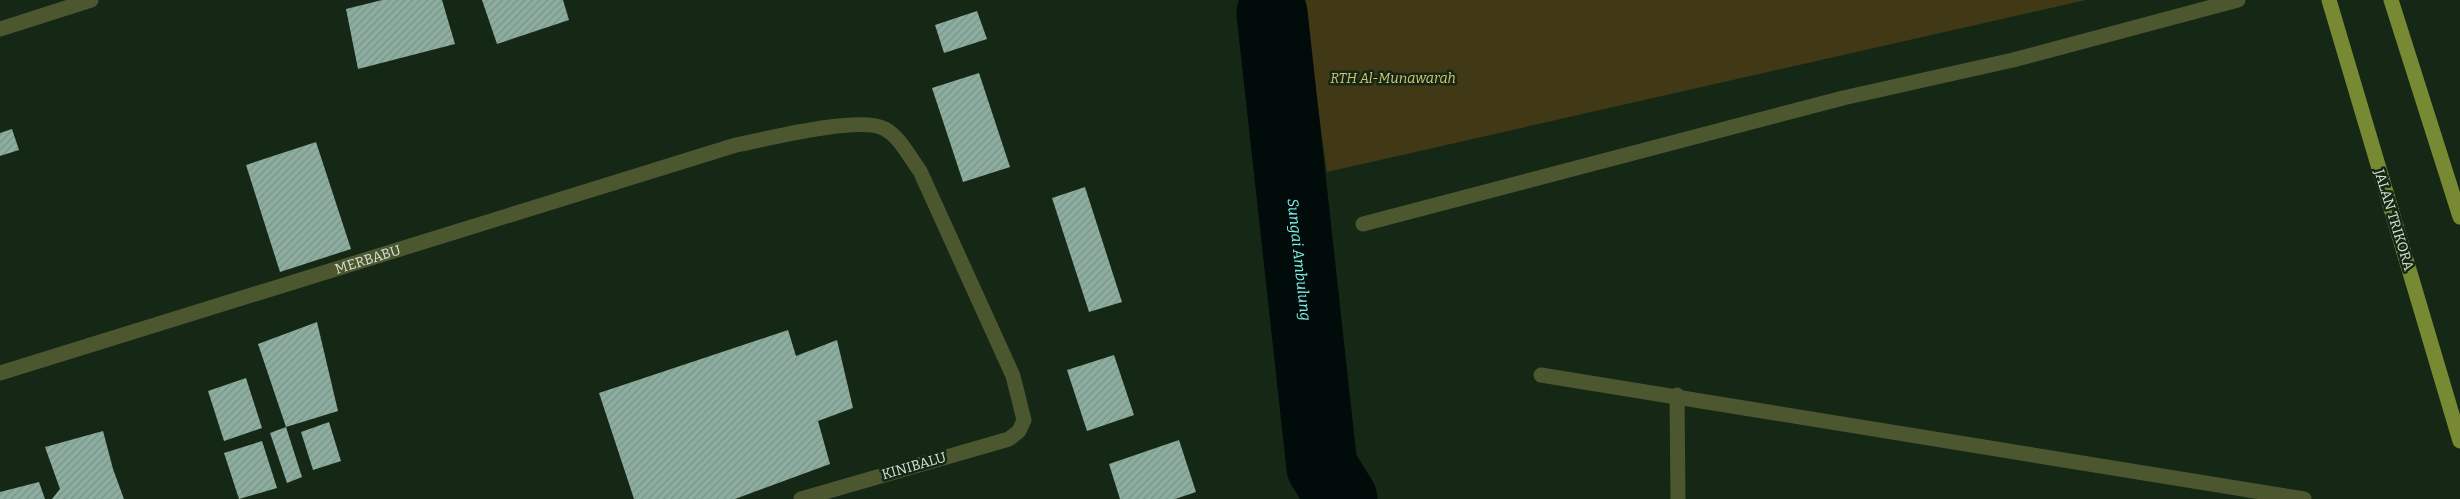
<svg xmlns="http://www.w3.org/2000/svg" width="2460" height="499" font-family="Bitter,serif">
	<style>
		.green { fill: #413916 }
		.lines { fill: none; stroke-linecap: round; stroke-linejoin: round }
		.river { stroke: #000b0a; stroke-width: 71 }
		.building { fill: url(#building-hatch) }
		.service { stroke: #4d572f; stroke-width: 15 }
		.minor { stroke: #4d572f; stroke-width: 15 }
		.primary { stroke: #778a33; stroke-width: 15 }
		.labels { text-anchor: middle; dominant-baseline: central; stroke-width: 5; stroke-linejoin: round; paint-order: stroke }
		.park-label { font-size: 14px; font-style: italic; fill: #d7c472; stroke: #152715 }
		.street-label { font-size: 14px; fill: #d8e3d7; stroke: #152715 }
		.water-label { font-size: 15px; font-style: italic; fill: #80f3ed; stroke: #152715 }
	</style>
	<defs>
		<pattern id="building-hatch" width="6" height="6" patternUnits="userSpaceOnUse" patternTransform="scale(1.25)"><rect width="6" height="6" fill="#8cad9f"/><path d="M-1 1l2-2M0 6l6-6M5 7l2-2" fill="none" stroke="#799387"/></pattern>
	</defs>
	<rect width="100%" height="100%" fill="#152715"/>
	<polygon class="green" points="1303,0 2086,0 1327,172"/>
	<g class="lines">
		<path class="river" id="s1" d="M1272,13l50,454 20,32"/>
	</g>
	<g class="building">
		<polygon points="382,0 442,0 455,44 358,69 346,9"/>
		<polygon points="482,0 563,0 569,20 497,44"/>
		<polygon points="977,11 987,39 944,53 935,25"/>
		<polygon points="979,73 1010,167 963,182 932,88"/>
		<polygon points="12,129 19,150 0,156 0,133"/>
		<polygon points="316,142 351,249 280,272 246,165"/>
		<polygon points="1085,187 1122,302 1089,312 1052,198"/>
		<polygon points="317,322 338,411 286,427 258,344"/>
		<polygon points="788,330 796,356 837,340 853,408 818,421 830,464 735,499 634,499 599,393"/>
		<polygon points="1114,355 1134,415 1087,431 1067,370"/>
		<polygon points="246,378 262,428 224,441 208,391"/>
		<polygon points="329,422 341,461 313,470 301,432"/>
		<polygon points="286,427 302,477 287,483 270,433"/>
		<polygon points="103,431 113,469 124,499 52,499 60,489 45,447"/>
		<polygon points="1179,440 1196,492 1175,499 1120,499 1109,464"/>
		<polygon points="262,441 277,488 239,499 224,453"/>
		<polygon points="39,482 45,499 0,499 0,492"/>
	</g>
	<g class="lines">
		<g class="service">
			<polyline points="1363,224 1843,98 2013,60 2238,0"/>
			<polyline points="1541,375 2304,499"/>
			<polyline points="1677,395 1678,499"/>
		</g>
		<g class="minor">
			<polyline points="0,29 91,0"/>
			<path id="s2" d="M0,373l736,-228c31,-6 124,-30 149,-16 15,8 25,29 35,42l93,205 11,44 -5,11 -10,8 -208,60"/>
		</g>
		<g class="primary">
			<polyline points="2329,0 2460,441"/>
			<polyline points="2391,0 2460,217"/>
		</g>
	</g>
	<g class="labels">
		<g class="park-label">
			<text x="1393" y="78">RTH Al-Munawarah</text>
		</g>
		<g class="street-label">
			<text transform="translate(2394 220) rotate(73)">JALAN TRIKORA</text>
			<text stroke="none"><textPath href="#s2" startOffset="385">MERBABU</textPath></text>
			<text transform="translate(914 466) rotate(-16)">KINIBALU</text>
		</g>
		<g class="water-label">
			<text stroke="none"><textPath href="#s1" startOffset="248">Sungai Ambulung</textPath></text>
		</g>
	</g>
</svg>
